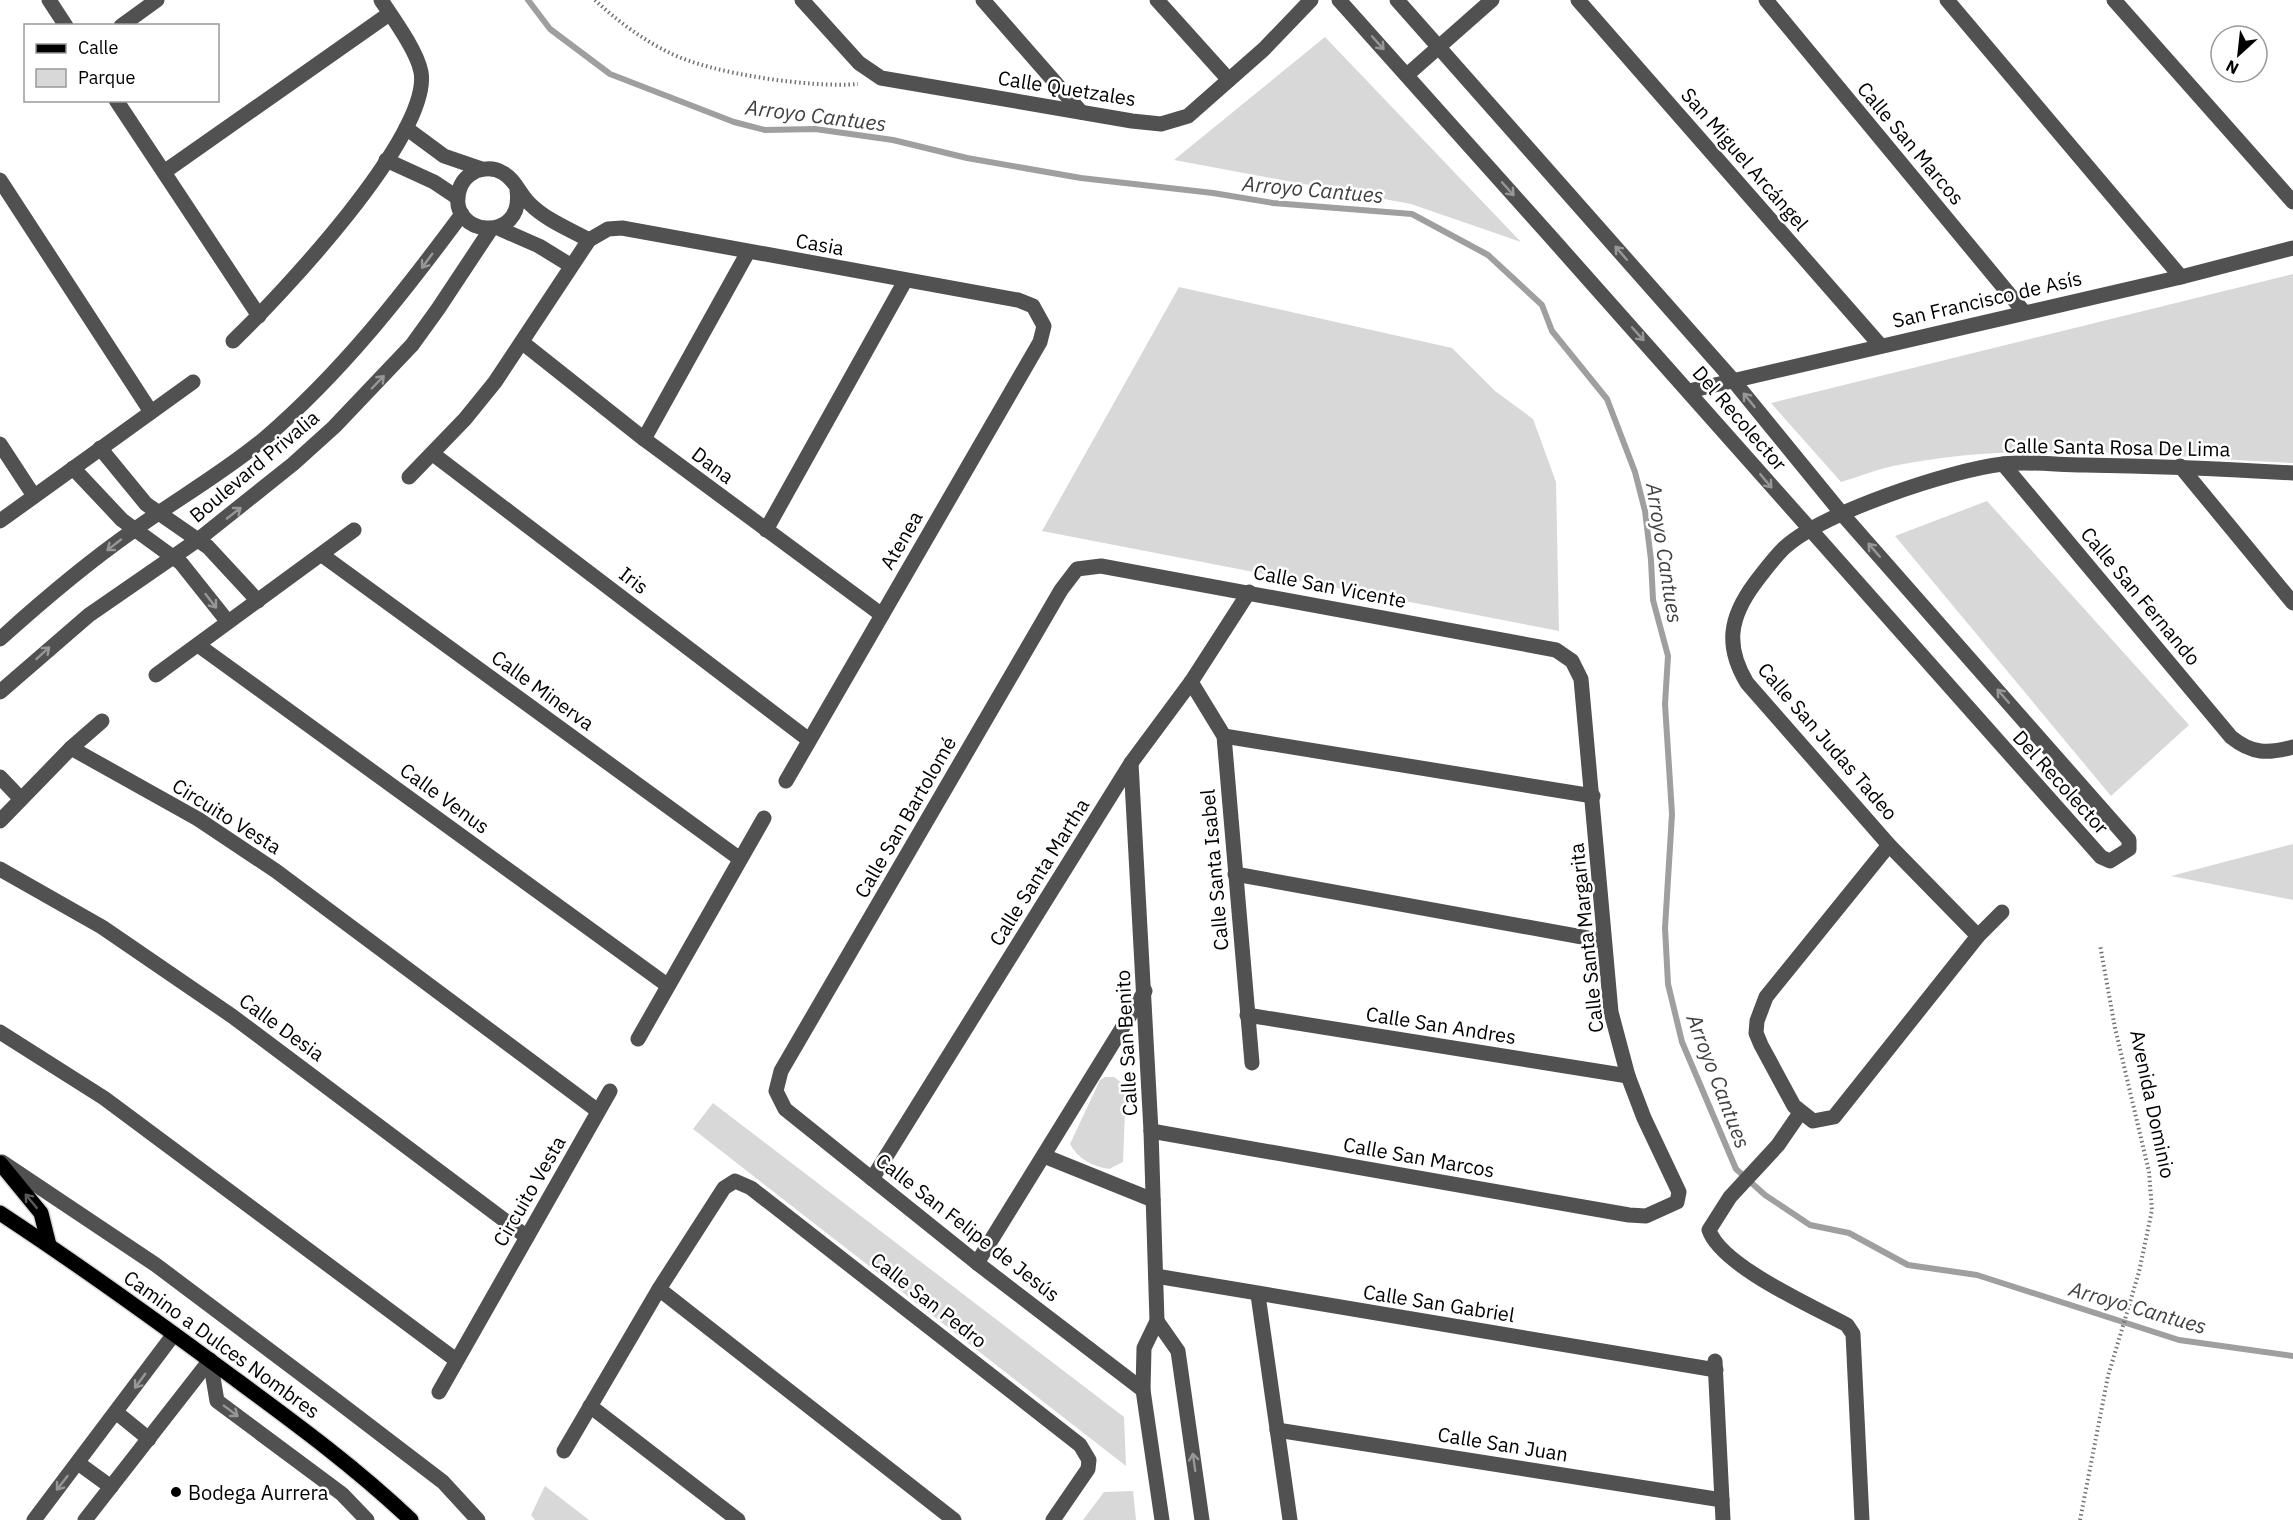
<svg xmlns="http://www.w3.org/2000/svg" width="2293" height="1520" font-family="'IBM Plex Sans',sans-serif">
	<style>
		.green { fill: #d8d8d8 }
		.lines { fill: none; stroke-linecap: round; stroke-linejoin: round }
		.stream { stroke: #9f9f9f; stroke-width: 6 }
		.major-casing { stroke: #dbdbdb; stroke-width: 18 }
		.path { stroke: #737373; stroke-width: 4; stroke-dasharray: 1.5 3; stroke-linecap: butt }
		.minor { stroke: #515151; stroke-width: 15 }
		.major { stroke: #000; stroke-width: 15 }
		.oneway { stroke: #979797 }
		.oneway2 { stroke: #595959 }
		.poi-dot { fill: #000; stroke: #fff; stroke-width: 2 }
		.labels { text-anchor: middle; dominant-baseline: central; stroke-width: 5; stroke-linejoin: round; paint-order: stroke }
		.street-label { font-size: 20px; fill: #000; stroke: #fff }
		.poi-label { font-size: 20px; fill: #000; stroke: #fff; text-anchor: start }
		.water-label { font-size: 21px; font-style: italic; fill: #404040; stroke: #fff }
	</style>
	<rect width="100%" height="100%" fill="#fff"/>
	<g class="green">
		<polygon points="1325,37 1521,242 1411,204 1174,160"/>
		<path d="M2293,274v189c-132,-6 -269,-24 -400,3 -18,4 -35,11 -52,16l-70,-79z"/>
		<polygon points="1179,287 1452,348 1495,391 1533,419 1556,482 1559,631 1042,531"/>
		<polygon points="1987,501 2189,725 2111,796 1895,536"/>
		<polygon points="2293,844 2293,900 2171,876"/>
		<path d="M1105,1077h9l12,9 -3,76 -14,7c-17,-3 -31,-10 -39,-25l30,-64z"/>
		<polygon points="713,1103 1124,1417 1126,1466 693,1129"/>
		<polygon points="545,1486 589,1520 535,1520 531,1515"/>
		<polygon points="1133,1491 1136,1520 1083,1520 1104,1492"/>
	</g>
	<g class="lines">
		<polyline class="stream" points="528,0 550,29 610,74 734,122 765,130 815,129 893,140 967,158 1081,178 1213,193 1273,203 1412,214 1488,255 1542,305 1552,331 1607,399 1635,472 1645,511 1651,560 1653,600 1668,656 1665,704 1672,814 1665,928 1668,984 1682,1042 1736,1169 1765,1195 1810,1225 1849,1233 1908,1265 1977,1275 2179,1340 2293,1356"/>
		<defs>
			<g id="major">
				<polyline points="0,1163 41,1213 49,1245"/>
				<path d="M0,1213c76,50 150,103 223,157 65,48 129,94 188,150"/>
			</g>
		</defs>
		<use href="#major" class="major-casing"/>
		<g class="path">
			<path d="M595,0c21,20 48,40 75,53 42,21 141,35 188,31"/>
			<polyline points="2080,1520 2108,1376 2139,1272 2152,1210 2149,1172 2115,1028 2100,945"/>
		</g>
		<g class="minor">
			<polyline points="49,0 66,26"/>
			<polyline points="802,0 859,63 881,78 1132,121 1161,124 1188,116 1264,49 1311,0"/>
			<polyline points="983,0 1081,112"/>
			<polyline points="1157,0 1229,80"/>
			<path d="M1339,0c256,284 507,573 762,857l9,4 19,-12v-9l-286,-325 -111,-136 -335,-379"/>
			<polyline points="1578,0 1880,345"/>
			<polyline points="1766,0 2024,312"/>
			<polyline points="1947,0 2181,277"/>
			<polyline points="2114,0 2293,202"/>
			<polyline points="121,26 157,0"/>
			<polyline points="1407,75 1492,0"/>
			<polyline points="116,100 259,316"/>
			<polyline points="406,128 444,156 482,169"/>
			<polyline points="386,160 434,182 458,198"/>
			<polyline points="164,172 389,14"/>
			<polyline points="0,180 151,412"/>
			<path d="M517,190c8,55 -70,46 -58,1 2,-9 9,-16 17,-20 9,-3 19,-3 27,2 12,6 17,22 27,31 16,16 39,25 59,36"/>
			<polyline points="498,228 539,246 570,265"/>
			<path d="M233,341c46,-44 199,-206 188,-269 -4,-21 -28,-54 -40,-72"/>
			<polyline points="523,343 644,439 882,615"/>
			<polyline points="1689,391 2181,277 2293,248"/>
			<polyline points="644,439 748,252"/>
			<polyline points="0,444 34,496"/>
			<polyline points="100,448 146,504 208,547 258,601"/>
			<polyline points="433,454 809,740"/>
			<path d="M2003,464l228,273c21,17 37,17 62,10"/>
			<polyline points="2180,466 2293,603"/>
			<polyline points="73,468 122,520 181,563 228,622"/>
			<polyline points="409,477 465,419 495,382 589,240 608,229 622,228 1018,300 1033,306 1044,326 1040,342 786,781"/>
			<polyline points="0,521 193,382"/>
			<polyline points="766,530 905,281"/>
			<polyline points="322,555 740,859"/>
			<path d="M0,639c42,-38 87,-76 134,-109 43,-31 89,-57 130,-91 77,-66 138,-144 198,-225"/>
			<polyline points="198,645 667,985"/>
			<polyline points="156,675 354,530"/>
			<polyline points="1191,682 1224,736 1252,1063"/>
			<polyline points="0,692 89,615 199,539 293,464 334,427 412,345 438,309 491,229"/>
			<polyline points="1224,736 1593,796"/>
			<polyline points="71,748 198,819 276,871 598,1111"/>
			<polyline points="1131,763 1151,1131 1157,1321 1144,1348 1143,1390 1162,1520"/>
			<polyline points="0,777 20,798"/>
			<polyline points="0,821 71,748 102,721"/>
			<polyline points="1889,845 1766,997 1757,1021 1756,1033 1761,1045 1794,1106 1813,1121 1834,1117 1978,936 2002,912"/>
			<polyline points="0,869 102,927 232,1016 527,1237"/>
			<polyline points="1235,874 1604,941"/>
			<path d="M1978,936l-89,-91 -142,-162c-22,-37 -18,-65 8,-100 9,-12 18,-24 29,-35 38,-35 166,-78 219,-84 26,-3 55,1 81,1 70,1 139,4 209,8"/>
			<polyline points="1247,1015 1628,1076"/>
			<polyline points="0,1032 104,1098 456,1360"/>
			<polyline points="638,1039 764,818"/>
			<path d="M1800,1113l-22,32 -48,52 -21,33c12,36 105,77 138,95l6,9 9,186"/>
			<polyline points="1044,1156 1153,1200"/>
			<polyline points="2,1162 156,1265 337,1401 443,1482 478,1520"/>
			<polyline points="872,1179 1131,763 1191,682 1249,592"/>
			<polyline points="977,1263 1145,991"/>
			<polyline points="1156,1276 1716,1370"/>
			<polyline points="659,1289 954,1520"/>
			<polyline points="1258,1295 1290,1520"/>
			<polyline points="1157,1321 1178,1351 1202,1520"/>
			<polyline points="210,1360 217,1401 342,1494 367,1520"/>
			<polyline points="1715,1361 1723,1520"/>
			<polyline points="1143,1390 977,1263 785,1109 776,1091 781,1071 1061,590 1077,569 1101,566 1556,650 1572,661 1581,679 1611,1012 1628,1076 1644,1118 1679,1192 1677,1202 1646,1216 1629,1215 1151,1131"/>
			<polyline points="439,1392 610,1091"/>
			<polyline points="590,1406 738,1520"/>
			<polyline points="117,1413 149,1439"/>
			<polyline points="1277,1430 1722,1500"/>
			<polyline points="564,1451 659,1289 724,1188 735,1181 751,1188 1080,1445 1089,1460 1088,1469 1053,1520"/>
			<polyline points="78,1463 111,1487"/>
			<polyline points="34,1520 174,1334"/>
			<polyline points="85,1520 210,1360"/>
		</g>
		<use href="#major" class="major"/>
	</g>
	<defs><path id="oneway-shaft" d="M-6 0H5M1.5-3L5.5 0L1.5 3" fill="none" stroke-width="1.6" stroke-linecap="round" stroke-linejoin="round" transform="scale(1.5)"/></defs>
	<g class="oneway">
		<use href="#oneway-shaft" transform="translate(1378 43) rotate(48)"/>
		<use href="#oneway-shaft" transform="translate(1508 189) rotate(48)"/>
		<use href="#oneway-shaft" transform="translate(1621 253) rotate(-131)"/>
		<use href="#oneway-shaft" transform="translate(427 261) rotate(126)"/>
		<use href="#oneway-shaft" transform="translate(1638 334) rotate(48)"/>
		<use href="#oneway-shaft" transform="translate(378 382) rotate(-46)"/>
		<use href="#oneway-shaft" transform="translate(1749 400) rotate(-129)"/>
		<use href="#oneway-shaft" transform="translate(1766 481) rotate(50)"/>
		<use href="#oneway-shaft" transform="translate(234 513) rotate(-38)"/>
		<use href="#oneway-shaft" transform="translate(114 545) rotate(142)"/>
		<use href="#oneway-shaft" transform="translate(1874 550) rotate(-131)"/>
		<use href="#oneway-shaft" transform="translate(211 601) rotate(52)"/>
		<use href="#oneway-shaft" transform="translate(43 653) rotate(-42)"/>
		<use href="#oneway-shaft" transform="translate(2003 696) rotate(-131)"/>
		<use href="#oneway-shaft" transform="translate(140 1381) rotate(126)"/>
		<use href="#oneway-shaft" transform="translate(231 1411) rotate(37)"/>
		<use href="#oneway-shaft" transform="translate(1194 1462) rotate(-98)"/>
		<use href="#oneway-shaft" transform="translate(62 1483) rotate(128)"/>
	</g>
	<use class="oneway2" href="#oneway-shaft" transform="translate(31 1201) rotate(-130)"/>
	<circle class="poi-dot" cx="176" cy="1492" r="6"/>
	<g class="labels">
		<g class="street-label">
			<text transform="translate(1067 88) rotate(9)">Calle Quetzales</text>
			<text transform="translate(1911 143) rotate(50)">Calle San Marcos</text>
			<text transform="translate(1745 159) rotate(49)">San Miguel Arcángel</text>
			<text transform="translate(820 244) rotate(10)">Casia</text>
			<text transform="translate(1987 299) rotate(-13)">San Francisco de Asís</text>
			<text transform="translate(1740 418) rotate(49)">Del Recolector</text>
			<text transform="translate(2117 447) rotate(1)">Calle Santa Rosa De Lima</text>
			<text transform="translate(713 465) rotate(37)">Dana</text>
			<text transform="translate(254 466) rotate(-40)">Boulevard Privalia</text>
			<text transform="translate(901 540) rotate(-60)">Atenea</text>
			<text transform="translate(634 580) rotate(37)">Iris</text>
			<text transform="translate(1330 586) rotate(11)">Calle San Vicente</text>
			<text transform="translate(2141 596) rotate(50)">Calle San Fernando</text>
			<text transform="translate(543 690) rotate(36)">Calle Minerva</text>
			<text transform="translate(1828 741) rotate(49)">Calle San Judas Tadeo</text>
			<text transform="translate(2061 782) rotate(48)">Del Recolector</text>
			<text transform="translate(445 798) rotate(36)">Calle Venus</text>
			<text transform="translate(227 816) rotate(32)">Circuito Vesta</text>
			<text transform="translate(905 817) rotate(-60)">Calle San Bartolomé</text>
			<text transform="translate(1214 870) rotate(-95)">Calle Santa Isabel</text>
			<text transform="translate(1039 872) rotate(-58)">Calle Santa Martha</text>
			<text transform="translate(1586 938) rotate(-96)">Calle Santa Margarita</text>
			<text transform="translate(1441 1025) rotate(9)">Calle San Andres</text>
			<text transform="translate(282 1027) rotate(36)">Calle Desia</text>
			<text transform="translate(1126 1043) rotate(-93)">Calle San Benito</text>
			<text transform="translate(2153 1104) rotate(78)">Avenida Dominio</text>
			<text transform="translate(1419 1157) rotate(10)">Calle San Marcos</text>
			<text transform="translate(529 1191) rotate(-60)">Circuito Vesta</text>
			<text transform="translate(968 1227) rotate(38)">Calle San Felipe de Jesús</text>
			<text transform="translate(929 1300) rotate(38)">Calle San Pedro</text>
			<text transform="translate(1439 1303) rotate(9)">Calle San Gabriel</text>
			<text transform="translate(222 1344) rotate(36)">Camino a Dulces Nombres</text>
			<text transform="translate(1503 1444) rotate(9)">Calle San Juan</text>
		</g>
		<g class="poi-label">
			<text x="188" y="1492">Bodega Aurrera</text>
		</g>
		<g class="water-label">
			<text transform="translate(816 115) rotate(7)">Arroyo Cantues</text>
			<text transform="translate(1313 189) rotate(5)">Arroyo Cantues</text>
			<text transform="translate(1665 553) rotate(81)">Arroyo Cantues</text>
			<text transform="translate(1719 1081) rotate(69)">Arroyo Cantues</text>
			<text transform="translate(2138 1307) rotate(16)">Arroyo Cantues</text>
		</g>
	</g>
	<rect x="24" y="24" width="195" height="78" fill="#ffffff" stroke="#999999" stroke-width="1.5"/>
	<rect x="36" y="44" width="30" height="9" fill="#000000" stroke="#999999" stroke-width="1.5"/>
	<text x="78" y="54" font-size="18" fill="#000000">Calle</text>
	<rect x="36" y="69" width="30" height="18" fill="#d8d8d8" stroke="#999999" stroke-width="1.5"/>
	<text x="78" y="84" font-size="18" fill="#000000">Parque</text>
	<g transform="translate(2239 54) rotate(207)"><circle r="28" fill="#ffffff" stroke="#999999" stroke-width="1.5"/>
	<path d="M0-4.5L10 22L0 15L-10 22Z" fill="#000000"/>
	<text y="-9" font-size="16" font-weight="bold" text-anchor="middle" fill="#000000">N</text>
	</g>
</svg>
